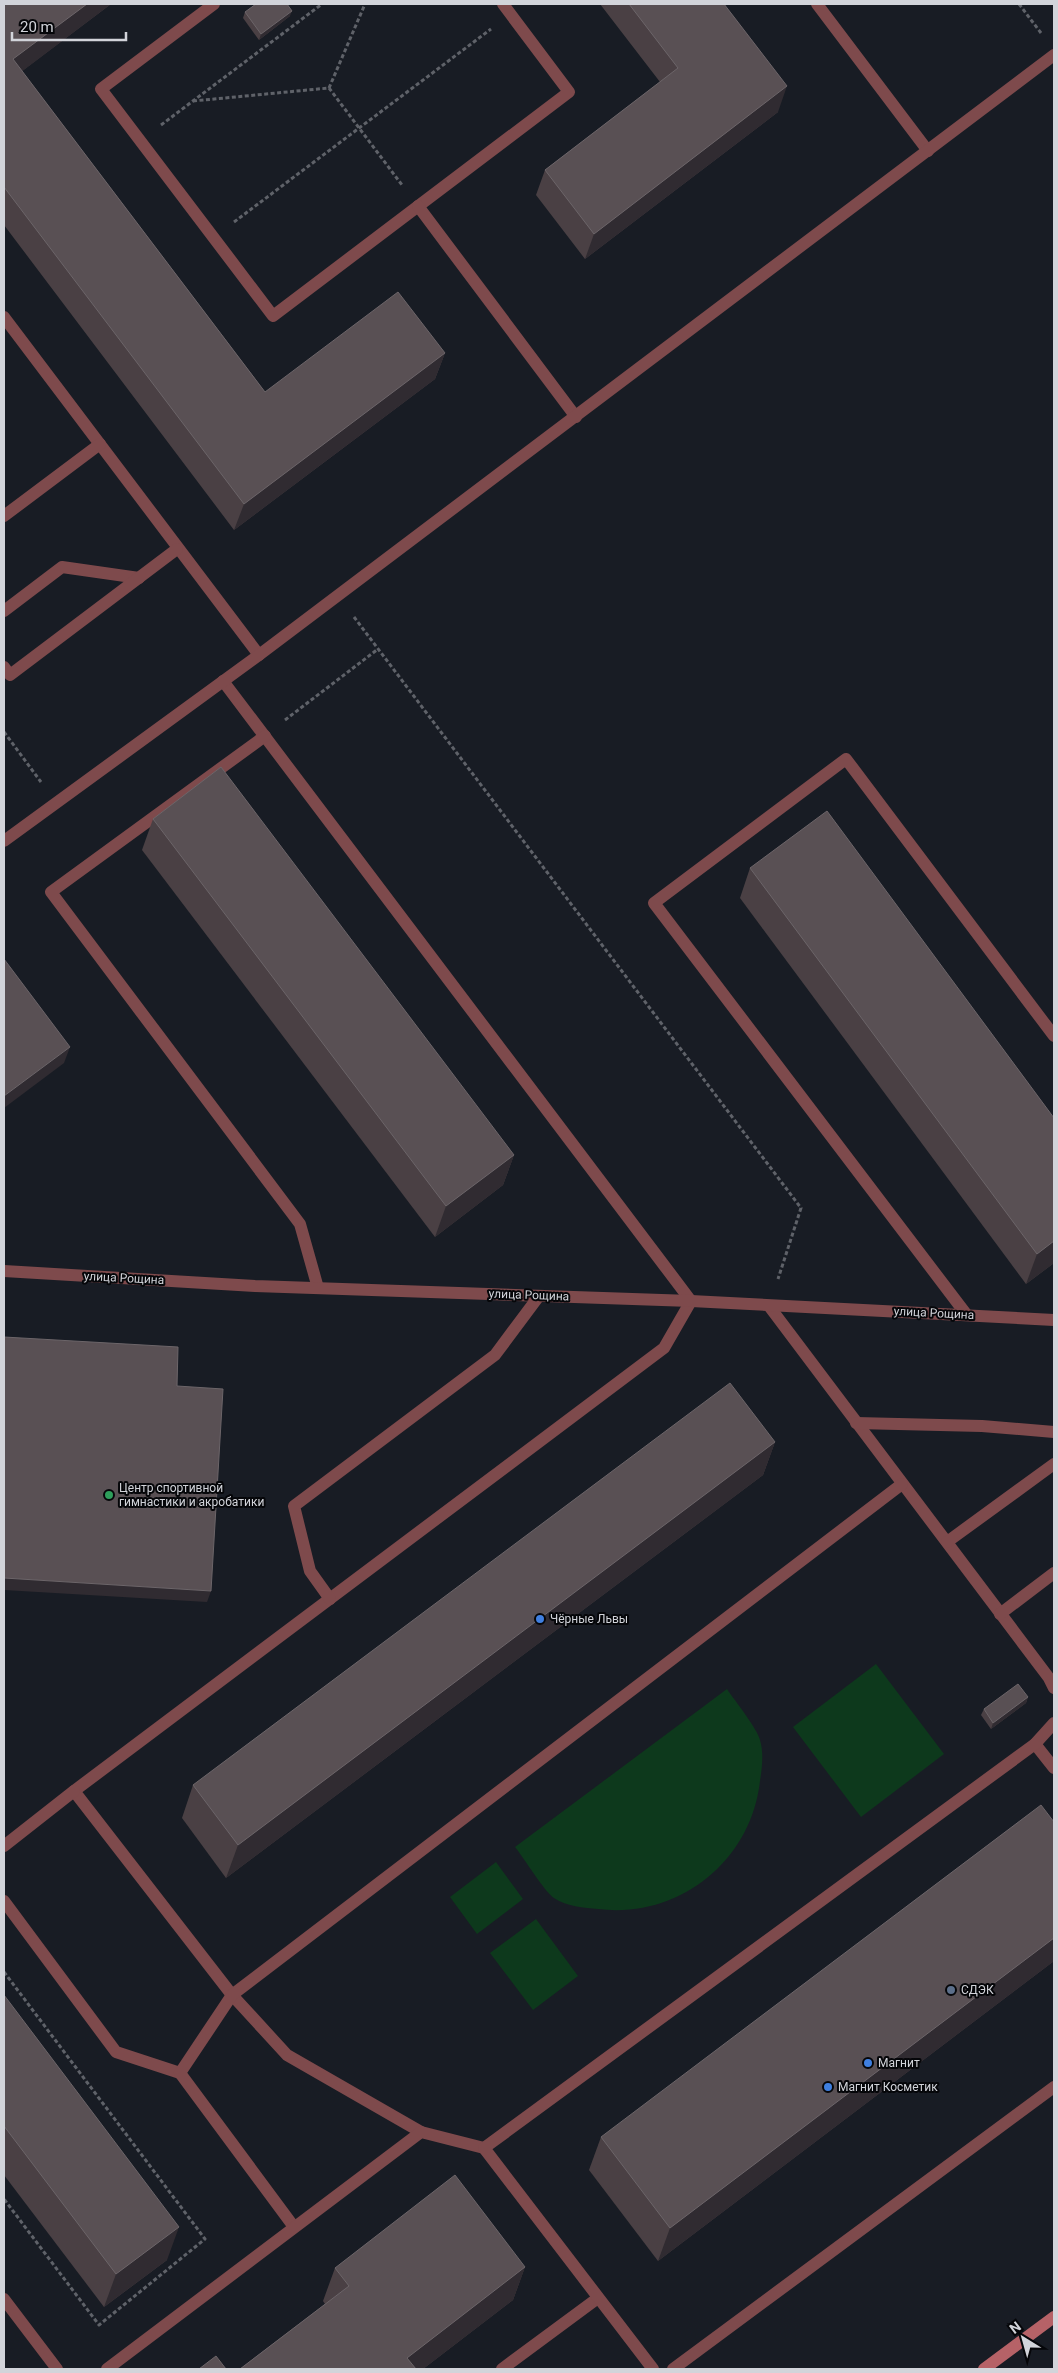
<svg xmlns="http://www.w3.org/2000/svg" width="1058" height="2373" font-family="Roboto,sans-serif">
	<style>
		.green { fill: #0d391c }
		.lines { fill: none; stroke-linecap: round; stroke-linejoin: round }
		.path { stroke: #5f6269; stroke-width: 3; stroke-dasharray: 4 2.5; stroke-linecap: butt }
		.lane { stroke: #7e4a4c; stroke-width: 12 }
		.street { stroke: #7e4a4c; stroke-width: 12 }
		.secondary { stroke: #b66267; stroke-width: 12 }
		.wall { fill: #4a4044 }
		.shaded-wall { fill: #302b31 }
		.building { fill: #595054; stroke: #6c6569 }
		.leisure-dot { fill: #2e9e5b; stroke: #050609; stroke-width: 2 }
		.shop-dot { fill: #3f7fe0; stroke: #050609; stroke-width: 2 }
		.service-dot { fill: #5c6f8a; stroke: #050609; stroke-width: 2 }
		.labels { text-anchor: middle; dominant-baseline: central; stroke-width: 4; stroke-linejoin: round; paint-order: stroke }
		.street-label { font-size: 12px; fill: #d2d4da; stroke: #050609 }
		.poi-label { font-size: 12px; fill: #d2d4da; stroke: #050609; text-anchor: start }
	</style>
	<rect width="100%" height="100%" fill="#181c24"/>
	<g class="green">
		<polygon points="876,1664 944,1754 861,1817 793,1727"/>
		<path d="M727,1689c8,12 30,39 33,51 4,13 2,28 0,41 -9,81 -82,138 -162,128 -13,-1 -33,-3 -44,-11 -10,-7 -30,-40 -39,-51z"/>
		<polygon points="496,1862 523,1899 477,1934 450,1897"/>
		<polygon points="536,1919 578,1976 533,2010 490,1953"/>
	</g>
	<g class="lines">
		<g class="path">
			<polyline points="1019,4 1041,33"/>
			<polyline points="329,88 402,185"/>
			<polyline points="329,88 365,4"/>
			<polyline points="193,101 329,88"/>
			<polyline points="161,125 322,4"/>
			<polyline points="234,222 491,29"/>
			<polyline points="354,617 801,1208 778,1279"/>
			<polyline points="285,720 378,649"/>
			<polyline points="4,732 41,782"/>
			<polyline points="4,1972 205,2239 99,2325 4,2199"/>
		</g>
		<g class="lane">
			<polyline points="214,4 101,89 273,316 569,92 503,4"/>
			<polyline points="817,4 928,151"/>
			<polyline points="418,206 576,417"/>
			<polyline points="4,317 259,655"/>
			<polyline points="4,516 100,444"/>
			<polyline points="4,611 62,567 139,578"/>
			<polyline points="4,667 10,675 177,549"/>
			<polyline points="223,681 691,1301 664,1348 74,1791 232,1995 287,2055 421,2132"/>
			<polyline points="265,736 51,892 300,1224 318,1288"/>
			<polyline points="4,841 259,655 1054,55"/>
			<polyline points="769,1306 1049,1678 1054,1688"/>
			<polyline points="966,1314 654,903 846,759 1054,1036"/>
			<polyline points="856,1423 982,1426 1054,1432"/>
			<polyline points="947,1542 1054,1464"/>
			<polyline points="330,1599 310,1571 294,1506 495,1355 539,1296"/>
			<polyline points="1000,1614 1054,1573"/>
			<polyline points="1035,1744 1054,1768"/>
			<polyline points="4,1846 74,1791"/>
			<polyline points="4,1901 116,2052 180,2073"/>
			<polyline points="294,2227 180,2073 232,1995 902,1484"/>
			<polyline points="4,2299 57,2369"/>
			<polyline points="107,2369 421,2132 484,2148"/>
			<polyline points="502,2369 598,2298"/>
			<polyline points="653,2369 484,2148 1035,1744 1054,1723"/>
			<polyline points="673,2369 1054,2087"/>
		</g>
		<polyline class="street" points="4,1271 255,1286 691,1301 1054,1320"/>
		<polyline class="secondary" points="984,2369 1054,2317"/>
	</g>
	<g class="wall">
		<polygon points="4,4 111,4 22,71 265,392 445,353 435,379 234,530 4,225"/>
		<polygon points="600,4 724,4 778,112 585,259 536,195 545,170 660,82"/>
		<polygon points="245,12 290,16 259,40 243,18"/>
		<polygon points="153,819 514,1155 503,1185 435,1237 142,850"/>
		<polygon points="750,868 1054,1118 1054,1263 1026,1284 740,898"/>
		<polygon points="775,1442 763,1475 226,1878 182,1818 193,1785"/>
		<polygon points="1028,1697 1026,1703 991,1729 981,1715 984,1709"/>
		<polygon points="1054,1822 1054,1961 658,2261 589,2170 601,2137"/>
		<polygon points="4,1995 167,2260 104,2307 4,2175"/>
		<polygon points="525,2267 513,2300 423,2369 240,2369 325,2304 323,2301 335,2268"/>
	</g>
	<g class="shaded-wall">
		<polygon points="87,4 111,4 4,85 13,59"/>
		<polygon points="292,11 290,16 259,40 261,34"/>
		<polygon points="787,86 778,112 585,259 594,234"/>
		<polygon points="445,353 435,379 234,530 244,504"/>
		<polygon points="70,1047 64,1063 4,1108 4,1096"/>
		<polygon points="514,1155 503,1185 435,1237 446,1206"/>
		<polygon points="1054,1241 1054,1263 1026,1284 1037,1254"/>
		<polygon points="775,1442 763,1475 226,1878 238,1845"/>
		<polygon points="4,1578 211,1591 207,1602 4,1590"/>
		<polygon points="1028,1697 1026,1703 991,1729 993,1723"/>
		<polygon points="1054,1938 1054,1961 658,2261 670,2228"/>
		<polygon points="179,2227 167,2260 104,2307 116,2274"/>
		<polygon points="525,2267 513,2300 423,2369 403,2369 407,2358"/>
	</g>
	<g class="building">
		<polygon points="4,4 87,4 13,59 265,392 398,292 445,353 244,504 4,187"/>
		<polygon points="256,4 287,4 292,11 261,34 245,12"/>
		<polygon points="629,4 724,4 787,86 594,234 545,170 678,68"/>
		<polygon points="221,767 514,1155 446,1206 153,819"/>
		<polygon points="827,811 1054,1118 1054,1241 1037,1254 750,868"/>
		<polygon points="4,959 70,1047 4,1096"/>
		<polygon points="4,1337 178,1347 177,1386 223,1389 211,1591 4,1578"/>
		<polygon points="730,1383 775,1442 238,1845 193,1785"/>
		<polygon points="1018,1684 1028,1697 993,1723 984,1709"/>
		<polygon points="1041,1805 1054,1822 1054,1938 670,2228 601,2137"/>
		<polygon points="4,1995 179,2227 116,2274 4,2126"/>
		<polygon points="455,2175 525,2267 407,2358 416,2369 240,2369 349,2286 335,2268"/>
		<polygon points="216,2356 226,2369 199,2369"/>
	</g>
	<circle class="leisure-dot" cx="109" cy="1495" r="5"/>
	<g class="shop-dot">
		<circle cx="540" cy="1619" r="5"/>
		<circle cx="868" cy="2063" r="5"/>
		<circle cx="828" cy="2087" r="5"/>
	</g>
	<circle class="service-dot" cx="951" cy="1990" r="5"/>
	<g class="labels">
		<g class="street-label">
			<text transform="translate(124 1278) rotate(3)">улица Рощина</text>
			<text transform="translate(529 1295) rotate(2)">улица Рощина</text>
			<text transform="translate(934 1313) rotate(3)">улица Рощина</text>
		</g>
		<g class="poi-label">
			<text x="119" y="1488">Центр спортивной<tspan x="119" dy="14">гимнастики и акробатики</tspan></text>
			<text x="550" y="1619">Чёрные Львы</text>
			<text x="961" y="1990">СДЭК</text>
			<text x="878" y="2063">Магнит</text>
			<text x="838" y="2087">Магнит Косметик</text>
		</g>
	</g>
	<rect width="1058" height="2373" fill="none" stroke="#d2d4da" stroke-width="10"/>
	<g transform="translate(1023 2338) rotate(323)" stroke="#050609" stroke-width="4" paint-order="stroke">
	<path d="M0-4L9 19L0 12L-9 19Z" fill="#d2d4da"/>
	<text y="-8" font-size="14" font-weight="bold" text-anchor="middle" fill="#d2d4da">N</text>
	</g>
	<path d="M12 32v8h114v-8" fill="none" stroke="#d2d4da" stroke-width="2.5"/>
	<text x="20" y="32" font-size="15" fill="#d2d4da" stroke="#050609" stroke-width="4" paint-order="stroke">20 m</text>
</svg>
